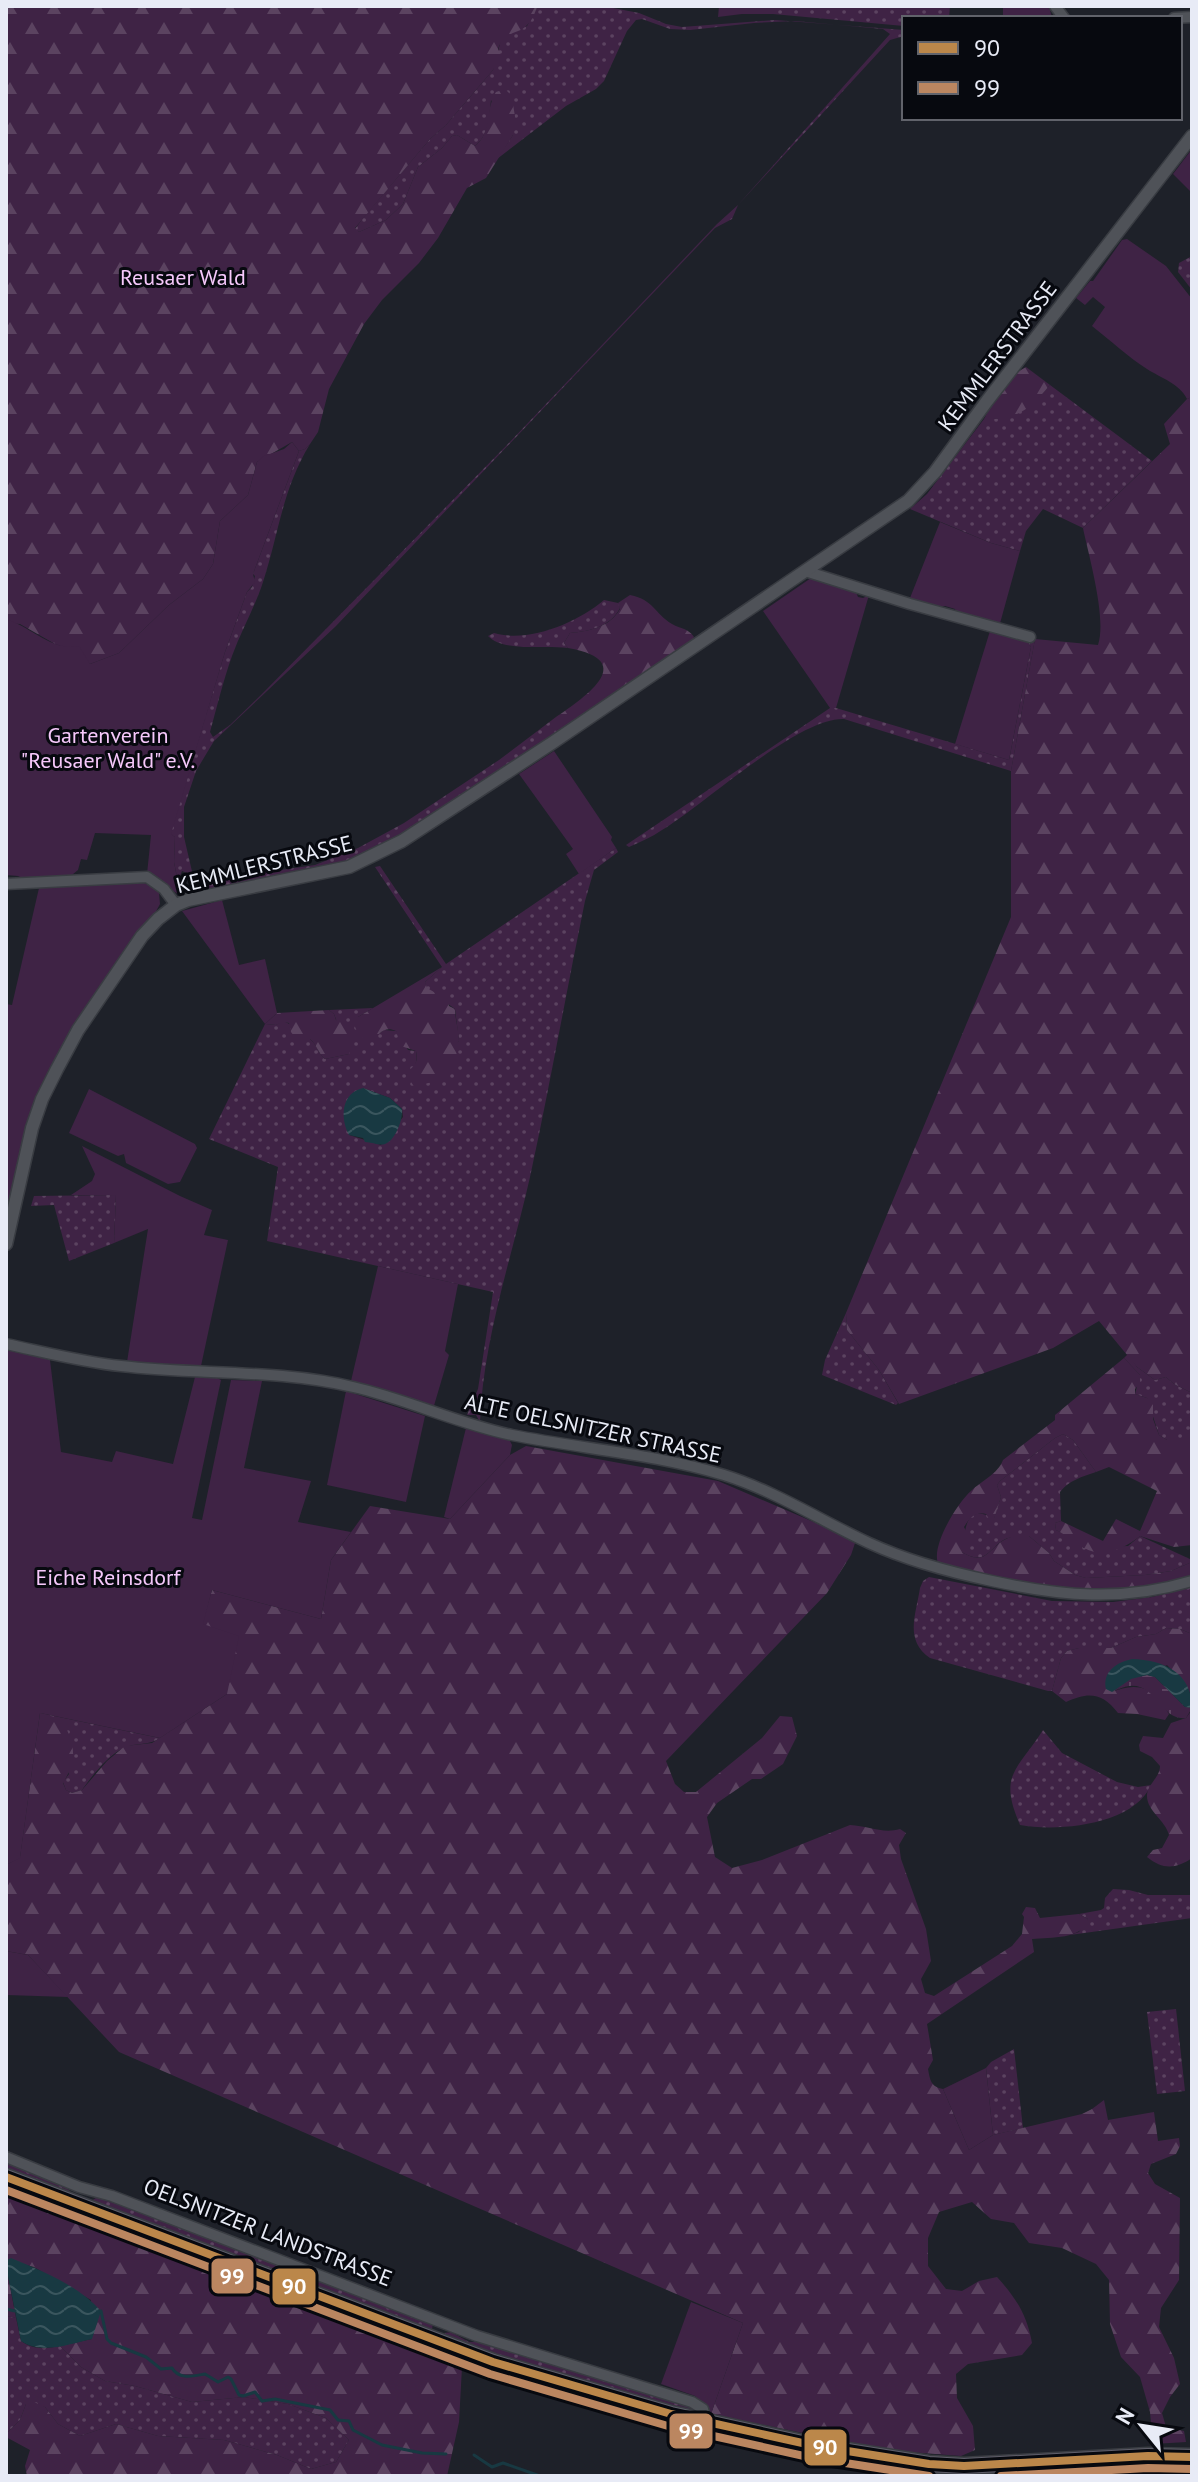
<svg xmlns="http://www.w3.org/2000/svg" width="1198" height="2482" font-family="'PT Sans',sans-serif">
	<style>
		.grass { fill: url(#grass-dots); fill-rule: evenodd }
		.forest { fill: url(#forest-firs) }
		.wetland { fill: url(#wetland-marsh) }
		.garden { fill: #3f2345 }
		.water { fill: url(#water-waves) }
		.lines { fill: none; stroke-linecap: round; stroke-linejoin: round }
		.stream { stroke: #183942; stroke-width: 3 }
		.minor-casing { stroke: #393c42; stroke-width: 13 }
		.tertiary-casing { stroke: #393c42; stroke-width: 15 }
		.primary-casing { stroke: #393c42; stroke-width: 19 }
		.minor { stroke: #4f5258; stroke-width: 10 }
		.tertiary { stroke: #4f5258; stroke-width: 12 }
		.primary { stroke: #5f5e6a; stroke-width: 16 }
		.bus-1-casing { stroke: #07090f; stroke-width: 14 }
		.bus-2-casing { stroke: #07090f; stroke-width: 14 }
		.bus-1 { stroke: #bb874a; stroke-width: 8 }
		.bus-2 { stroke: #bb8660; stroke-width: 8 }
		.labels { text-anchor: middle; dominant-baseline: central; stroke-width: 6; stroke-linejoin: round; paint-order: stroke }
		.park-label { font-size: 22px; fill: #f6c8fb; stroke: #07090f }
		.street-label { font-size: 22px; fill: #e8ebf6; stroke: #07090f }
		.line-badge { stroke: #07090f; stroke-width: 3 }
		.badge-label { font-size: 22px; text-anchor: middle; font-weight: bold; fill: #fff }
	</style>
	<defs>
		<pattern id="grass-dots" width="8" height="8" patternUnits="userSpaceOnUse" patternTransform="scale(2)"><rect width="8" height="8" fill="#3f2345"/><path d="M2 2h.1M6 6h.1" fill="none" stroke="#5b4360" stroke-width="1.8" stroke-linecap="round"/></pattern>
		<pattern id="forest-firs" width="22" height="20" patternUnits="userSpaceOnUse" patternTransform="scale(2)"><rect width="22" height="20" fill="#3f2345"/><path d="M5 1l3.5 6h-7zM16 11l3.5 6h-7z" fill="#5b4360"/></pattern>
		<pattern id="wetland-marsh" width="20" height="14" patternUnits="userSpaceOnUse" patternTransform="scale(2)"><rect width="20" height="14" fill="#3f2345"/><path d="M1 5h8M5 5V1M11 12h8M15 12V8" fill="none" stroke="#5b4360"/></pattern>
		<pattern id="water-waves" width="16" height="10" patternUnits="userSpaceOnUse" patternTransform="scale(2)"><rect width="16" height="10" fill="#183942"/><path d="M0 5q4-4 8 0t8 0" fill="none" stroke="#3a565e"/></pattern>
	</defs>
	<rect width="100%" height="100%" fill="#1e2129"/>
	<g class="grass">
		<path d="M538,6l70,1 31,6 27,11 16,3 93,-7 129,10v6l-14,4 -152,165 -6,14 -17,9 -379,398 -122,115 -18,30 -12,36v30l10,43 5,2 116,-17 43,-17 46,-25 95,-63 53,-40v7l13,2 -167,109 -53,25 -145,29 -4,-1 -9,-18 -5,-2 -2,5 3,17 -5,1 2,-2 -6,-30 1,-25 -5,-3 55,-182 22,-60 5,-5 3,-11 -2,-2 46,-123 6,-2 5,-5c-28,46 -31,89 -47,138 -8,25 -22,49 -31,74 -9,25 -15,51 -22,76l3,5 17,-12 31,-30 246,-250 210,-221 21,-19 152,-171 -7,-5 -88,-8 -41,2 -64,7 -20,-1 -28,-10 -6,1 -9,11 -23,50 -8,8 -30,17 -69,53 16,-24 -22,-35c-2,17 -2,35 -16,46l-18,-11 -5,1 -10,12 -24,19 -15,37 -17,16 -27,12 -4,-3 8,-11 67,-79 16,-14 47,-55 8,-30 7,-6 19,-8z"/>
		<polygon points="773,6 950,6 949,18 904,18 904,26 773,14"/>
		<polygon points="1192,256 1192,290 1178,272 1179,263"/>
		<path d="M1050,385l102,76 -69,67 -40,-19 -17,22 -6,20 -29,-8 -81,-34 17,-15 57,-75c28,1 48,-13 66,-34z"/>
		<path d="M604,600l14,3 2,5c-10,19 -30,23 -50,25l-6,10 4,5c-23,-3 -65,4 -80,-12l6,-3c35,10 83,-10 110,-33z"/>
		<path d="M1035,639l-24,132 -167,-52c-46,-2 -140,86 -182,111 -10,7 -22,12 -33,17l-3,-2 204,-137h6l173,52 22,-113 -4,-6z"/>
		<path d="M616,848l2,4 -24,18 -9,31c-19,92 -35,184 -55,276 -18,80 -47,162 -50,245l-4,-7h-9l11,-26 15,-97 -226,-51 11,-74 -69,-28 56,-115 11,1 7,-4c10,4 23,13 30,21 5,6 6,12 12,17l24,-5 -15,-40 -5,-4 44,-2 -15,9 19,18 7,-5 12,1 12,19 8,1c2,11 -1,17 -10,24l53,-34 -4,-32 -29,-21 -1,-6 17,-15 -67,-100 5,-1 66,98zM363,1088l27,10 12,11 1,8 -22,28 -32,-10z"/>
		<polygon points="116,1195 114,1243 69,1261 54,1205 31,1206 34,1196"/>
		<polygon points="846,1313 847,1330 879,1370 898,1403 896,1405 822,1375 825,1360"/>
		<polygon points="1128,1354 1137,1367 1155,1380 1166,1377 1174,1384 1192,1393 1192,1440 1167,1440 1159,1435 1147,1398 1135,1394 1140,1375 1124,1358"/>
		<path d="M1063,1434l10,6 23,32c-14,5 -27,8 -36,20l1,29 -6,2 1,7 15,7 13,11 44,-2 12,-10 52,24v2l-21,9 -26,4 -59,3 -11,-3 -21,-14 -5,-8 -20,-17c-6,1 -15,0 -21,2 -19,7 -20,30 -46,14 4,-21 1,-49 32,-34l7,-21 -4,-12 3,-4 55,-43z"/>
		<path d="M929,1577l123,24 61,1 39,-5 40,-10v47l-12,-5 -14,-1 -10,6 -20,3 -25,11h-32l-12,3 -6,7 -9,33h-4l-118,-33c-26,-18 -14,-43 -10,-70l3,-7z"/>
		<path d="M40,1713l105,22 15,3c-10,7 -20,5 -31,8 -17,4 -38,31 -47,44l-10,3 -6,-3 -3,-8 6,-8z"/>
		<path d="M1043,1730l19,23 55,29 21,5 13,-2c-17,40 -93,47 -131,40 -22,-51 -3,-54 23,-95z"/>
		<polygon points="1113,1889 1129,1890 1148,1895 1192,1895 1192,1918 1070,1935 1079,1932 1088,1919 1079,1914 1101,1910 1104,1908 1105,1898"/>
		<polygon points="1176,2009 1185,2091 1157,2094 1147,2012"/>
		<polygon points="1014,2049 1023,2128 993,2135 986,2068 991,2062"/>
		<path d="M6,2159c13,8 58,24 64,32l-2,2 -62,-23z"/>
		<polygon points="96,2198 110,2199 433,2322 432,2330 89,2202"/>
		<path d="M6,2316l10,2 5,23c12,9 25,8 39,5l21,21 24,14 30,5 57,16 52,-5 44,7 38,14 23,22 -13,22 -25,7 -34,-14 -53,-15 -66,-4 -42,-12 -36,12 -22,-12 -13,-17 -19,-3 -6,16 -14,14z"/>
		<polygon points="451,2332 469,2342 483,2342 516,2352 521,2356 542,2359 694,2408 696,2412 549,2373 444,2336 445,2333"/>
	</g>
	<g class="forest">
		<path d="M6,6h532c-3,5 -5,14 -10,18 -10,12 -23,5 -30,25l3,7 -8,14 -47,55 -16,14 -75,89 4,4 27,-12 17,-16 15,-37 24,-19 10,-12 5,-1 18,11c17,-13 10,-37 21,-54l9,-3 4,4 4,11 3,19 -3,12 -27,43 -19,10 -29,50 -19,25 -37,37 -18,24 -35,65 -11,43 -8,12 -5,5 -6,2 -7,-9 -35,20 -9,33 -28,26 -7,43 -10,15 -34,26 -50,48 -29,11 -21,-15 -14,-5 -35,-20 -14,-1z"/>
		<path d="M1026,367l24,18c-21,25 -33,35 -66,34 9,-18 24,-43 42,-52z"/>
		<path d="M1192,397v996l-18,-9 -8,-7 -11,3 -18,-13 -38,-46 -46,27 -154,56 -20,-34 -32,-40 -1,-17 165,-396v-146l24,-132 63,6c9,-26 -9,-88 -15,-117l87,-84 -6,-20 23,-25z"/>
		<path d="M630,595c24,5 24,18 42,29 9,5 16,4 22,13l-4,7 -125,85 -9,2 -4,-4v-7c30,-21 90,-59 16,-72l-4,-5 6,-10c20,-2 40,-6 50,-24l-2,-6z"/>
		<path d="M442,967l-17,15 2,6 7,4 7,-2 5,5 3,11 6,3c0,11 4,21 4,32l-4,4c9,28 -18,39 -42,40l-7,-11c7,-8 13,-10 10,-23l-15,-5 -5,-15c-10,-5 -18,1 -21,10 -11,2 -18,-7 -21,-17l4,-7z"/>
		<path d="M329,1010l5,4 2,6 13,4c6,12 6,19 0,30l-24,5c-7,-6 -8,-14 -15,-20l-13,1 -6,-8 -2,-9 -6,-1 -7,3 -11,-1 12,-11z"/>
		<path d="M1124,1358l16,17v8l-5,6v5l12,4 6,7v14l6,16 8,5h25v105l-18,2 -34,-11c-15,12 -36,23 -56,12 -10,-5 -17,-13 -28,-18l-1,-7 6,-2 42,20 13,-22 24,12 17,-40 -48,-24 -13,5 -23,-32 -10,-6 -8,4 -55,43 -3,4 4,12 -7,22h-5l-3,-5c-12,-2 -16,4 -22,13l7,14 -9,11c25,16 27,-6 46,-14 6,-3 15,-2 21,-2l20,17 5,8 21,14 11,3 59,-3 26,-4 21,-9v15c-44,16 -103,19 -149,12 -35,-6 -69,-16 -104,-24 -10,-16 18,-62 32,-74 10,-10 27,-17 32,-31l52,-40v-5z"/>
		<path d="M526,1446l192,35 98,42 39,20 -4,12 -24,38 -161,168 9,23 9,8h12l66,-54 18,-22 12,1 5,19 -14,28 -22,15h-9l-35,24 -10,14 8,40 17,11 30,-8 88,-35c18,1 33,9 50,4l6,4 -7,12 2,14 25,70 5,32 -10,18 4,14 9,3 78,-50 10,-12 2,-17 -2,-3 4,-7 9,1 5,10 39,-4 9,5c-5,21 -38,18 -56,20l2,13 -107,72 6,36 -5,9c2,11 3,18 15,20l26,61 24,-15 89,-21 10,-5 12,-9 4,20 46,-8 4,29 21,-3 1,8 -4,8 -25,10 -3,9 7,11 25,14 -1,82 -18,28 -2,19 15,31 6,26 -10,13 -8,16 4,14 18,4 2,11 -33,2 -3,-32 -10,-35 -19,-20 -11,-33 -1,-44 -13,-16 -34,-16 -33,-5 -15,-20 -23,-4 -19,-17 -33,10 -11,26v28l18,23 16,2 17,-10 18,-4c19,21 30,38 35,66l-10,12 -54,9 -12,10 1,24 16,28 2,24 -14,6 -77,-6 -173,-36 32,-91 -624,-271 -91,-97 -22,-4v-86l14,-8 20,-144 22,6c12,25 17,38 1,64l3,7 6,3 10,-3 25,-29 18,-15 27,-3 75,-49 -25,-70 10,-34 109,29 10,-59 39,-54 80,13 60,-64z"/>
		<path d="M1166,1628l14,1 12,5v63l-6,-12 -19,-20 -55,27c15,-6 31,-9 45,5 4,4 8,12 12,17l-4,6 -28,-6 -19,-1c-16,-21 -30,-21 -52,-11l-14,-11 9,-33 6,-7 12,-3h32l25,-11 20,-3z"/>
		<path d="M1192,1710v148c-16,11 -29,12 -45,-1l6,-7 9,-2 7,-13c-4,-15 -22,-24 -22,-39 0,-12 13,-18 13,-30l-8,-9 -12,-6 -1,-6 4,-9 20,2 8,-15 15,-5z"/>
		<path d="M6,2195c153,54 303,118 456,172l-3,55 -12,54h-420l-2,-10 5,-16 -24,-13v-3l14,-14 6,-16 8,-2 11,5 13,17 22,12 36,-12 42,12 66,4 53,15 34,14 25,-7 13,-22 -23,-22 -38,-14 -44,-7 -52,5 -57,-16 -30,-5 -24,-14 -21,-21 32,-7 -1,-39 -57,-33 -27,-7 -1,4z"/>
		<polygon points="6,2266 16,2318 6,2316"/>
	</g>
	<path class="wetland" d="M1147,1675l8,2 30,30 7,1 -6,10c-28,4 -31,-47 -69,-28l14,-11z"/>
	<g class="garden">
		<polygon points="719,6 773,6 773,14 742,14 718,17"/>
		<polygon points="1003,6 1049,6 1052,18 1003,18"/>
		<polygon points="1192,149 1192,193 1173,174"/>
		<path d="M1127,239l39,27 26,33v98l-5,2c-7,-15 -26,-21 -40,-30 -19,-12 -37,-29 -55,-43l13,-19 -12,-10 -8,8 -9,-7 14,-17h3l29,-41z"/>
		<path d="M292,442l7,9 -46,123 2,8 -8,10 -22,60 -54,182 4,3 -1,25 6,31 -2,1 -31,-20 4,-39 -56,-2 -8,27 -6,-1 -3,11 -11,9 -39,2 -10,-5 -12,-1v-252l2,-3c23,7 45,32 71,26l11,18 29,-11 50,-48 34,-26 10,-15 7,-43 28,-26 9,-33 7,-6 20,-7z"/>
		<polygon points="940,522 991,543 1020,551 999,627 957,614 955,609 945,606 940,607 910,598"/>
		<polygon points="811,578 855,590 858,597 863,598 869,595 836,708 830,708 763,611"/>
		<polygon points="990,631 1027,641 1031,647 1009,760 955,744"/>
		<polygon points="554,751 612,837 611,840 616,848 579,874 566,854 573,849 519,774"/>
		<polygon points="142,882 155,888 159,893 160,904 154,915 122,953 45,1078 26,1137 6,1224 6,1004 12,1005 39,888"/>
		<polygon points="222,900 239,965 265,959 277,1013 265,1024 182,911"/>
		<polygon points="89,1089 195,1144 197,1148 180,1182 168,1184 126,1163 124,1154 118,1156 69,1133"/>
		<polygon points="82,1146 180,1196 212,1210 204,1235 228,1240 201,1366 127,1362 148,1229 114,1243 116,1195 71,1195 92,1181 95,1174"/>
		<polygon points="378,1266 458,1284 445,1351 449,1355 433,1409 372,1386 351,1381"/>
		<polygon points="6,1349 50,1360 61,1452 112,1462 116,1451 173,1464 195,1377 217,1378 221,1380 192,1518 202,1520 231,1380 262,1381 244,1468 311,1481 298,1522 351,1532 331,1560 321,1619 212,1590 203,1624 239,1636 227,1694 160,1738 40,1713 20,1858 6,1865"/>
		<polygon points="346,1391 425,1416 406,1502 327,1485"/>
		<polygon points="466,1428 508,1437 512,1445 510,1455 450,1519 444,1517"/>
		<polygon points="6,1951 28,1955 68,1997 6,1995"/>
		<polygon points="986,2068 993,2135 969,2150 943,2089"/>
		<polygon points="691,2302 743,2323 711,2414 695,2396 661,2384"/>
	</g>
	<g class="water">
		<path d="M363,1088l27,10 12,11c1,10 -6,31 -17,35 -6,2 -13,-2 -20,-2l-2,-4 -14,-3c-9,-17 -8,-42 14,-47z"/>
		<path d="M1132,1659c31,1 60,13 60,49l-7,-1 -30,-30 -8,-2 -16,4 -19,13 -6,-3c-4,-17 11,-27 26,-30z"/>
		<path d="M11,2258c31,13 67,27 90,53l-9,28c-23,5 -50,16 -71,2l-15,-75 1,-6z"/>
	</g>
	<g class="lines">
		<g class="stream">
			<polyline points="6,2309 15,2311"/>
			<path d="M101,2311l6,28 4,4 35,14 15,12 11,-1c7,12 21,8 33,6l13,8 10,-5 3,2 8,16 4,1 12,-4 7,9 13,-2 55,11 8,10 11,1 4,9 29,15 40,8 24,1"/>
			<polyline points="474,2455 492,2467 503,2463 540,2476"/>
		</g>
		<defs>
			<g id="minor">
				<polyline points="1055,6 1064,18"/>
				<polyline points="1174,18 1192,17"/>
				<polyline points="805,571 910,604 1030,637"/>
				<polyline points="6,884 147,877 164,889 176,905"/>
				<path d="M6,1344c38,8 76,18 115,22 77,9 157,3 232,21 54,12 105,37 159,48 71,14 143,19 212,40 51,16 96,45 145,68 39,18 80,29 123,38 69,15 130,21 200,0"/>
				<polyline points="6,2157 79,2187 112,2196 477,2336 692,2402 703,2409 706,2422"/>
			</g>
			<polyline id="tertiary" points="6,1244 32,1128 42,1099 57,1069 78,1030 142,936 158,919 176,905 188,900 349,867 402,841 552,743 908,501 935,472 987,401 1192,136"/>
			<polyline id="primary" points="6,2177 493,2362 671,2414 816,2446 929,2464 964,2466 1148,2456 1192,2457"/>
		</defs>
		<use href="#minor" class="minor-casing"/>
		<use href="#tertiary" class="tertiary-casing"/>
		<use href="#primary" class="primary-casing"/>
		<use href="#minor" class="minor"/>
		<use href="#tertiary" class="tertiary"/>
		<use href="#primary" class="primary"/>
		<defs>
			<polyline id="bus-1" points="6,2177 493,2362 671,2414 816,2446 929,2464 964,2466 1148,2456 1192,2457"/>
			<g id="bus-2">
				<polyline points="6,2190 490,2374 668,2426 813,2458 929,2476"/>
				<polyline points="1001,2476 1148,2468 1192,2469"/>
			</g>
		</defs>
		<use href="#bus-1" class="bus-1-casing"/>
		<use href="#bus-2" class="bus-2-casing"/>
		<use href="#bus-1" class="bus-1"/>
		<use href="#bus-2" class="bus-2"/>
	</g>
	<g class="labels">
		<g class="park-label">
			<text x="183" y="277">Reusaer Wald</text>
			<text x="108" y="735">Gartenverein<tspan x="108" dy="25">"Reusaer Wald" e.V.</tspan></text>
			<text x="108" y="1577">Eiche Reinsdorf</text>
		</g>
		<g class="street-label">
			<text transform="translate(997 356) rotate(-53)">KEMMLERSTRASSE</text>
			<text transform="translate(264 864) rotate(-14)">KEMMLERSTRASSE</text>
			<text transform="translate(593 1428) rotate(12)">ALTE OELSNITZER STRASSE</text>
			<text transform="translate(268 2232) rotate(21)">OELSNITZER LANDSTRASSE</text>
		</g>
	</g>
	<g class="line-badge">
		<rect x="210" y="2257" width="45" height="38" rx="8" fill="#bb8660"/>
		<rect x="271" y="2267" width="46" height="39" rx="8" fill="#bb874a"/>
		<rect x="668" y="2412" width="46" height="38" rx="8" fill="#bb8660"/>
		<rect x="803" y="2428" width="45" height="39" rx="8" fill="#bb874a"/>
	</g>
	<g class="badge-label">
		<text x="232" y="2284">99</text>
		<text x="294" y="2294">90</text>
		<text x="691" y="2439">99</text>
		<text x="825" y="2455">90</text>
	</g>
	<rect width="1198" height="2482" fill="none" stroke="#e8ebf6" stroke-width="16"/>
	<rect x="902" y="16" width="280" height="104" fill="#07090f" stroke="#61636b" stroke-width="2"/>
	<rect x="918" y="42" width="40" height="12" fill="#bb874a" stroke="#61636b" stroke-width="2"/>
	<text x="974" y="56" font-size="24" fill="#e8ebf6">90</text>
	<rect x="918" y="82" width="40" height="12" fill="#bb8660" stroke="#61636b" stroke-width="2"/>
	<text x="974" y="96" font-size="24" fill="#e8ebf6">99</text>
	<g transform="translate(1142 2426) rotate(300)" stroke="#07090f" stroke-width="6" paint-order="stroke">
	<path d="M0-6L14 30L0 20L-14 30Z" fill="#e8ebf6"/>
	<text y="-12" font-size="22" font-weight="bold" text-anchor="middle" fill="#e8ebf6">N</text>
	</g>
</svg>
